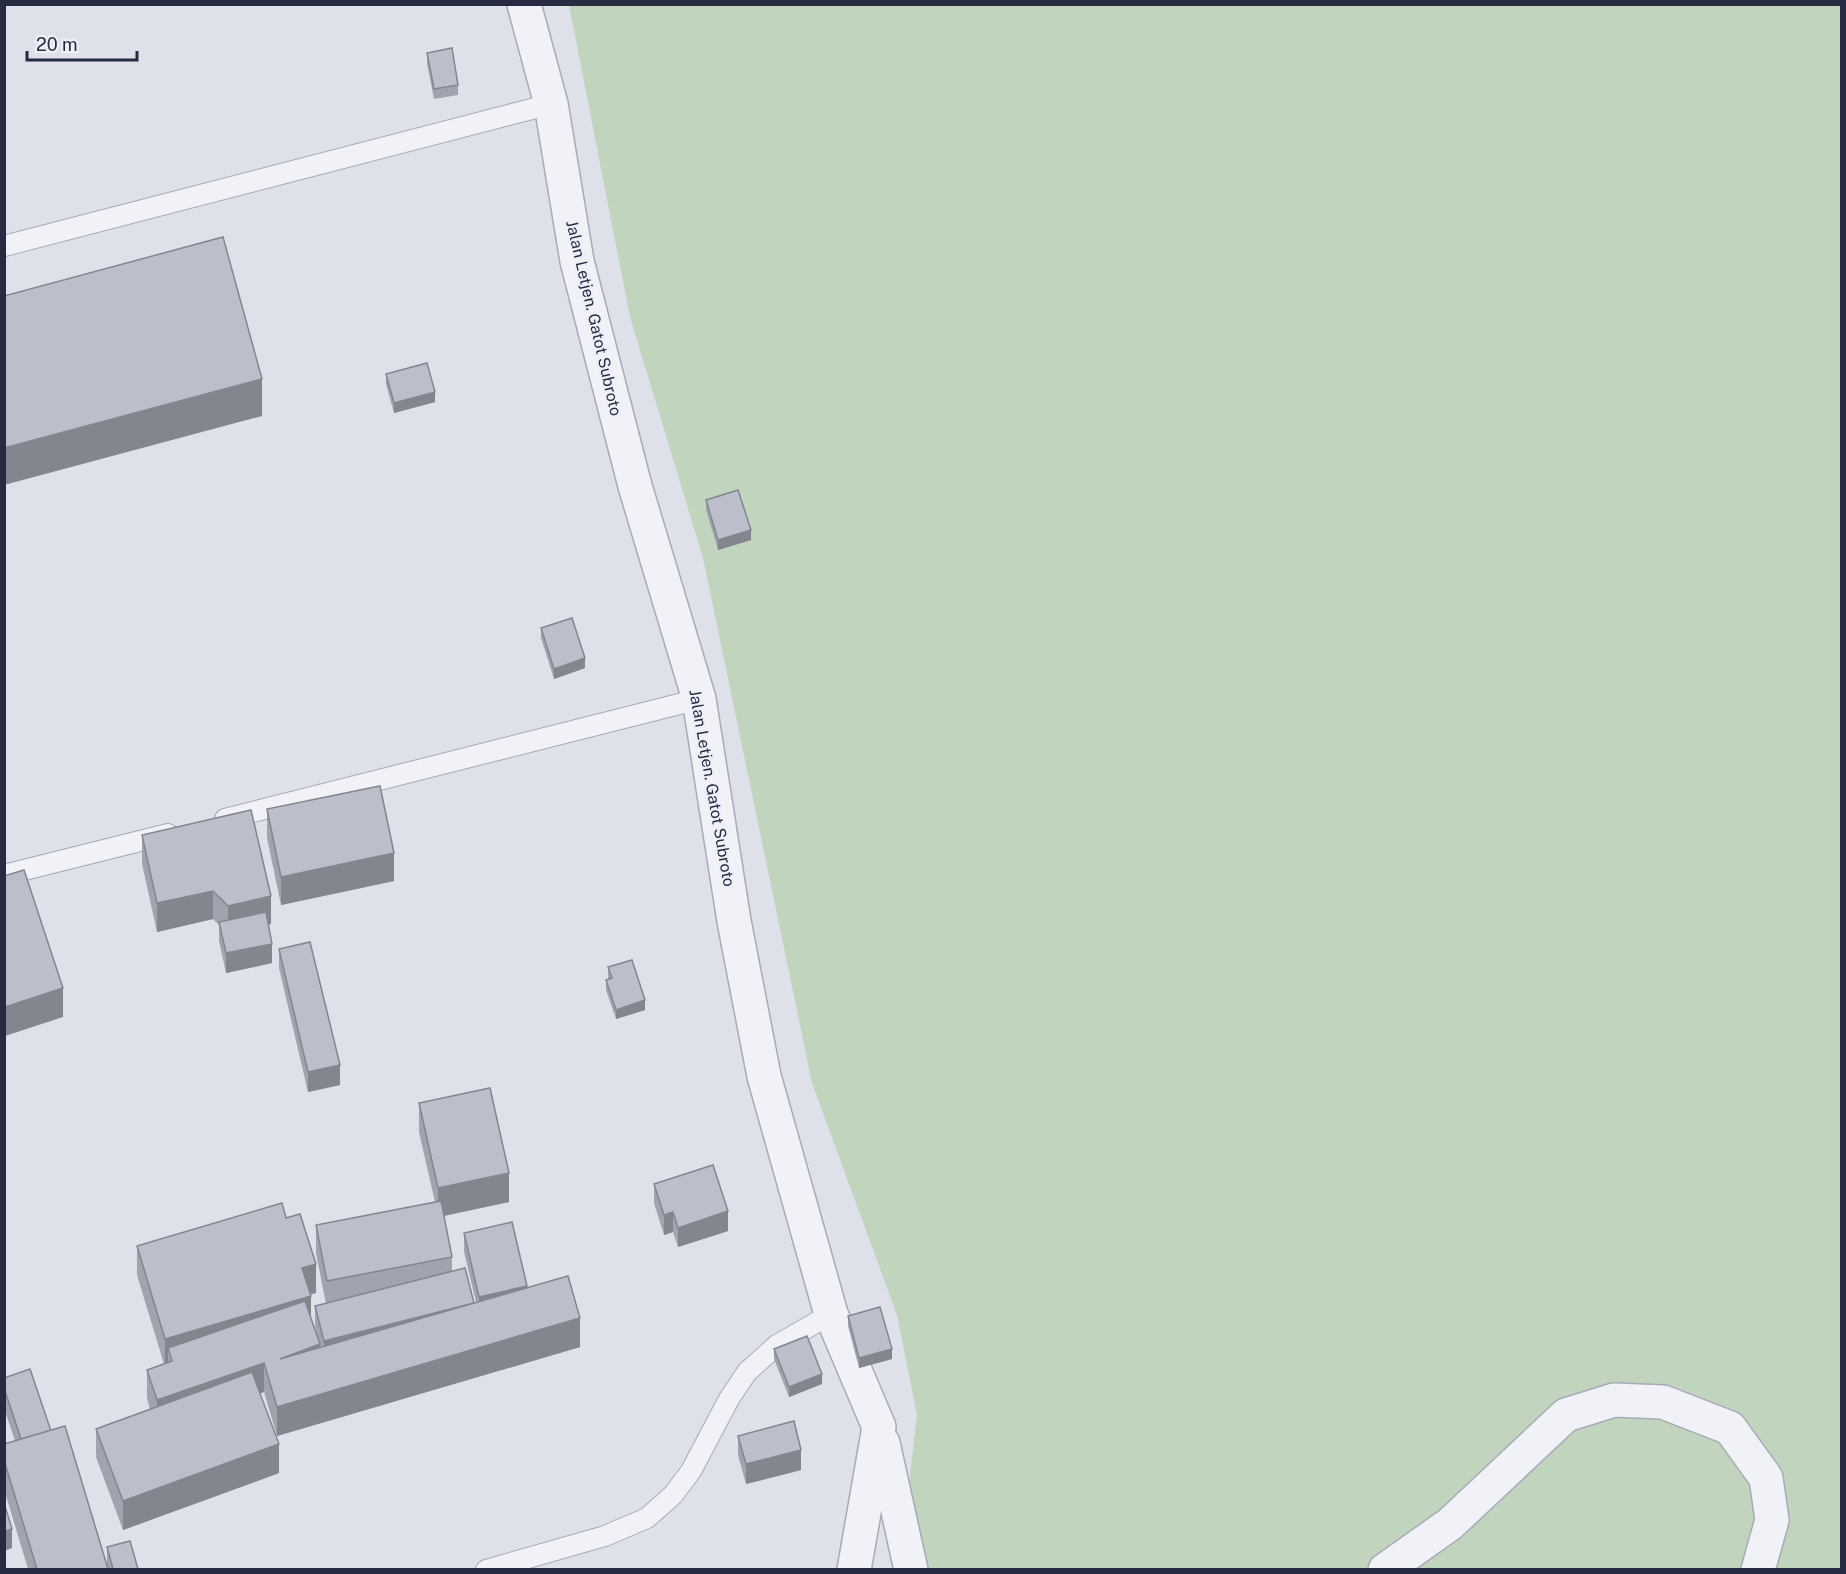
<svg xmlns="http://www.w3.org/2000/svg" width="1846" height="1574" font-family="'Public Sans',sans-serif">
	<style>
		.green { fill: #c0d4be }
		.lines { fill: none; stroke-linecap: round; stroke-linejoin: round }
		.service-casing { stroke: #a7aab7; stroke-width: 22 }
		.minor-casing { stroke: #a7aab7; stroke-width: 36 }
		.service { stroke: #f1f2f7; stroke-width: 20 }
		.minor { stroke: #f1f2f7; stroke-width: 33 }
		.wall { fill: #a1a4af }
		.shaded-wall { fill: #83868f }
		.building { fill: #bbbfcc; stroke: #83868f; stroke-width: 1.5 }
		.labels { text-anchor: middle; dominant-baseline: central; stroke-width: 5; stroke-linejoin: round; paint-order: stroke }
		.street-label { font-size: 16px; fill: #262b42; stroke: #eef0f7 }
	</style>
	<rect width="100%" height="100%" fill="#dee1e9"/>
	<polygon class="green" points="569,5 1841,5 1841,1569 899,1569 917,1415 897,1315 812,1083 703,558 630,317"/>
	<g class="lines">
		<defs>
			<g id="service">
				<polyline points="4,246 551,104"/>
				<polyline points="225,819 699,699"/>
				<polyline points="4,875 168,834"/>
				<polyline points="486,1570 605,1536 647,1518 673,1495 691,1471 729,1399 747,1372 777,1345 831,1314"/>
			</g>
			<g id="minor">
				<polyline points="524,4 551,104 577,261 635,486 699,699 734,921 764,1076 831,1314 879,1427 854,1570"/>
				<polyline points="883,1443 911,1570"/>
				<polyline points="1385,1570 1450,1524 1566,1415 1614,1400 1663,1402 1730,1428 1766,1478 1772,1520 1758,1570"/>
			</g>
		</defs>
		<use href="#service" class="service-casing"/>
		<use href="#minor" class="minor-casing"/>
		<use href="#service" class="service"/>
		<use href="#minor" class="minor"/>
	</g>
	<g class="wall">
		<polygon points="427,53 458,85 458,95 434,99 427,63"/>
		<polygon points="386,374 435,402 394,413 386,384"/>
		<polygon points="706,500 751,540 718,550 706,510"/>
		<polygon points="541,628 585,668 554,679 541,638"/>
		<polygon points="267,809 394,881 281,905 267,838"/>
		<polygon points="142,835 271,924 269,925 272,963 226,973 219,941 219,925 213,919 157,932 142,864"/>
		<polygon points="279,949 340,1085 308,1092 279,968"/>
		<polygon points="608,967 645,1010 616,1019 606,990 606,980 608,979"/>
		<polygon points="419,1103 509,1202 444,1216 452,1257 452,1272 474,1303 476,1302 464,1252 464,1233 527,1288 580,1347 277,1436 264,1392 260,1393 279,1473 123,1530 96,1457 96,1429 150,1409 147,1398 147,1370 164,1364 137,1275 137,1246 286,1218 316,1293 311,1294 311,1318 319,1342 315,1326 315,1306 326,1304 316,1253 316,1225 435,1202 419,1132"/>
		<polygon points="654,1184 728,1231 678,1247 673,1232 664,1235 654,1203"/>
		<polygon points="848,1316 892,1359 859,1368 848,1326"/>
		<polygon points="774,1349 822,1384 789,1397 774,1359"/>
		<polygon points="4,1378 51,1431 107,1567 107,1547 138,1569 28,1569 4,1489 4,1444 15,1441 4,1408"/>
		<polygon points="738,1436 801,1470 746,1484 738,1455"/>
	</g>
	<g class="shaded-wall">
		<polygon points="262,379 262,416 4,485 4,448"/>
		<polygon points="435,392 435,402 394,413 394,403"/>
		<polygon points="751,530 751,540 718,550 718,540"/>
		<polygon points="585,658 585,668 554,679 554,669"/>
		<polygon points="394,853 394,881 281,905 281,877"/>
		<polygon points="213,891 213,919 157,932 157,903"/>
		<polygon points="271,896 271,924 228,934 228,906"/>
		<polygon points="272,944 272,963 226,973 226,953"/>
		<polygon points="63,988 63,1017 5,1036 5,1007"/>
		<polygon points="645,1000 645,1010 616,1019 616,1010"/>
		<polygon points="340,1065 340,1085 308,1092 308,1072"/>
		<polygon points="509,1173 509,1202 438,1217 438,1188"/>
		<polygon points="728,1211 728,1231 678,1247 678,1228"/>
		<polygon points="673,1212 673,1232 664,1235 664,1215"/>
		<polygon points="316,1264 316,1293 302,1296 302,1268"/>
		<polygon points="527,1286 527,1305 479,1316 479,1297"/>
		<polygon points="311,1296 311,1324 172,1361 168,1348 168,1367 165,1368 165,1339"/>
		<polygon points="474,1303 324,1360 324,1341"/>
		<polygon points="580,1318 580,1347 277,1436 277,1407"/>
		<polygon points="320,1344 320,1373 280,1359"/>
		<polygon points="892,1349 892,1359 859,1368 859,1358"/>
		<polygon points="264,1363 264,1392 157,1428 157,1400"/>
		<polygon points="822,1374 822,1384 789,1397 789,1387"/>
		<polygon points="279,1444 279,1473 123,1530 123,1501"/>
		<polygon points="801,1450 801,1470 746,1484 746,1464"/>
		<polygon points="12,1529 12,1548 4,1551 4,1531"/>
	</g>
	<g class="building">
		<polygon points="452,48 458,85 434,89 427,53"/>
		<polygon points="223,237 262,379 4,448 4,296"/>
		<polygon points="427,363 435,392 394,403 386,374"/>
		<polygon points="738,490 751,530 718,540 706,500"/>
		<polygon points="572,618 585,658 554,669 541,628"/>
		<polygon points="380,786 394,853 281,877 267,809"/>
		<polygon points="251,810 271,896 228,906 213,891 157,903 142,835"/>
		<polygon points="24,870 63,988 5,1007 4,876"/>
		<polygon points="266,912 272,944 226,953 219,922"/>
		<polygon points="310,942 340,1065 308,1072 279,949"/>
		<polygon points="632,960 645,1000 616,1010 606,980 612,978 608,967"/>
		<polygon points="490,1088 509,1173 438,1188 419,1103"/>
		<polygon points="713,1165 728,1211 678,1228 673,1212 664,1215 654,1184"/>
		<polygon points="441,1201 452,1257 327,1281 316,1225"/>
		<polygon points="282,1203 286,1218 300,1214 316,1264 302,1268 311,1296 165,1339 137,1246"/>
		<polygon points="512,1222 527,1286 479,1297 464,1233"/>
		<polygon points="465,1268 474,1303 324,1341 315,1306"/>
		<polygon points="568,1276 580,1318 277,1407 264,1363 157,1400 147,1370 172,1361 168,1348 305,1301 320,1344 280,1359"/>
		<polygon points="880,1307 892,1349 859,1358 848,1316"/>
		<polygon points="807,1336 822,1374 789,1387 774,1349"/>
		<polygon points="30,1369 51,1431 21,1439 4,1388 4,1378"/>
		<polygon points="252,1372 279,1444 123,1501 96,1429"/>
		<polygon points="794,1421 801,1450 746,1464 738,1436"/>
		<polygon points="65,1426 108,1569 37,1569 4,1460 4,1444"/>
		<polygon points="4,1503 12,1529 4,1531"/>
		<polygon points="130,1541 138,1569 113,1569 107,1547"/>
	</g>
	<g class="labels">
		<g class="street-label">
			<text transform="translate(594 318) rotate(77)">Jalan Letjen. Gatot Subroto</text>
			<text transform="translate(712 788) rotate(80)">Jalan Letjen. Gatot Subroto</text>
		</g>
	</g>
	<rect width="1846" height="1574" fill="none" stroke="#262b42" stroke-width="12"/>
	<path d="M27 51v9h110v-9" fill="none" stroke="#262b42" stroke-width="3"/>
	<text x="36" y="51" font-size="18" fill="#262b42" stroke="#eef0f7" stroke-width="4.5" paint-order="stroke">20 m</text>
</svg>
